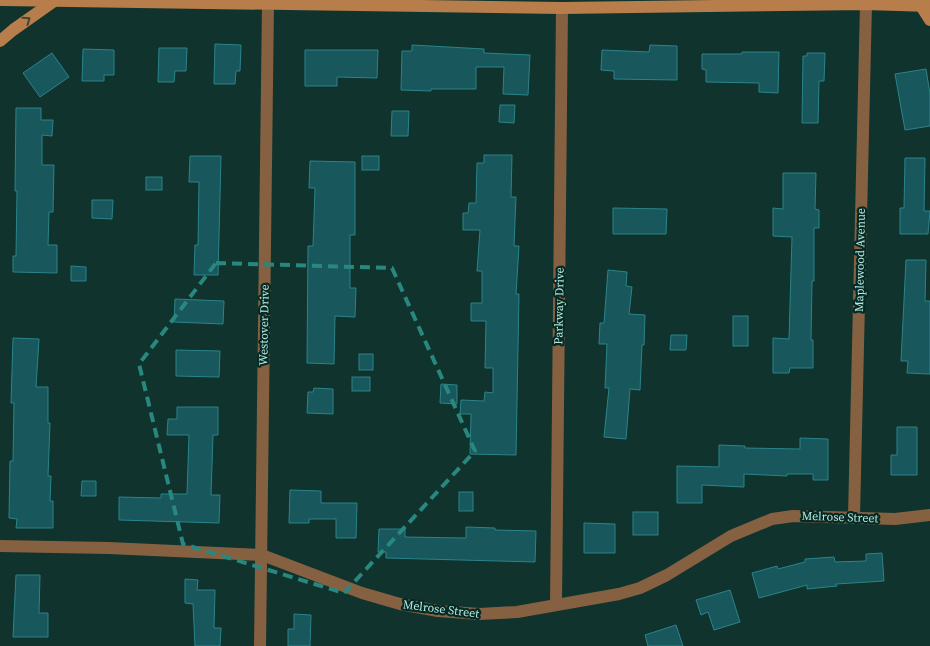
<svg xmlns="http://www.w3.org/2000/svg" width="930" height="646" font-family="'Source Serif 4',serif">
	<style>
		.building { fill: #18575b; stroke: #2b848a }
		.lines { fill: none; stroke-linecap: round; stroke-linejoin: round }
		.street { stroke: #856142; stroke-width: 12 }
		.secondary { stroke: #b77d4a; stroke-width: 12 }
		.oneway { stroke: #434631 }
		.marked { fill: none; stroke: #28877f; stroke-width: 4; stroke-dasharray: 10 6; stroke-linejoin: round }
		.labels { text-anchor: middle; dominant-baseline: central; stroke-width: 4.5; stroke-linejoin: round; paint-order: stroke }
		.street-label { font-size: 12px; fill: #b8e8de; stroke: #052924 }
	</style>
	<rect width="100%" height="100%" fill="#10332d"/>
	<g class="building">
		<polygon points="215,44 241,45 240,71 236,71 235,84 214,84"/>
		<polygon points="412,45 484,49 484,53 530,55 528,95 503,94 504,67 476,67 476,89 431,89 431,91 401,90 402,51 412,51"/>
		<polygon points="650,45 677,46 677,80 614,79 614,71 601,70 602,50 649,52"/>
		<polygon points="159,48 187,48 186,71 175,71 174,82 158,82"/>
		<polygon points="83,49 114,50 114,75 104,75 104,81 82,81"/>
		<polygon points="305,50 378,50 377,78 337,77 337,86 305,86"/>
		<polygon points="742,52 779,52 778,93 759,92 759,83 706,82 706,70 702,69 702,54 742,54"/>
		<polygon points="52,53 69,77 40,97 23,73"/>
		<polygon points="807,53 825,53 824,81 819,81 818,123 802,123 803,56 807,56"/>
		<polygon points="926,69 930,94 930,126 905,130 895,74"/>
		<polygon points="500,105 515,105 514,123 499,122"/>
		<polygon points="16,108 41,108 41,120 53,120 52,136 42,135 42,165 54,165 53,212 49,212 48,245 57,245 57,273 13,272 13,256 16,256 17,191 15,191"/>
		<polygon points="392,111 409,111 408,136 391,136"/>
		<polygon points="484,155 512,155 511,197 516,197 514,246 519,246 516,294 519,294 516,455 470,454 471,414 460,414 461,400 484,401 485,392 493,393 493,368 485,368 486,321 471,321 471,303 482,303 482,271 477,271 480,230 463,230 463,213 468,213 469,203 476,203 477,163 484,163"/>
		<polygon points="190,156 221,156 218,275 194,275 195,245 198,245 199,182 189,182"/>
		<rect x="362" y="156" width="17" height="14"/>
		<polygon points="905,158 925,158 924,211 930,211 928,234 900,234 900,208 904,208"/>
		<polygon points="310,161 355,162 355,235 350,235 350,288 356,288 355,317 335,316 334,364 307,363 308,246 313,246 315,188 309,188"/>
		<polygon points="783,173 816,173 815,209 819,210 819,228 814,228 814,281 812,281 811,340 813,340 813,368 790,368 789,373 773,373 773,338 789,339 792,237 773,236 773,208 783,209"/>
		<rect x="146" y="177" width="16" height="13"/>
		<polygon points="92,200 113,200 112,219 92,218"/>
		<polygon points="613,208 667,209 666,234 613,234"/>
		<polygon points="906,260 926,260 925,301 930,301 930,374 907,373 908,361 901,361"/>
		<polygon points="71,266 86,267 86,281 71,281"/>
		<polygon points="608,270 627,272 626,286 632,287 629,314 645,315 644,345 642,345 640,390 630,389 626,439 604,437 609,388 605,388 607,344 599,344 600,323 604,323"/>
		<polygon points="175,299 224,301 223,324 174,322"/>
		<rect x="733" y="316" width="15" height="30"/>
		<polygon points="671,335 687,335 686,350 670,350"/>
		<polygon points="13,338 39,339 36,387 48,387 48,423 50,423 48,476 51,476 50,501 53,501 53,528 16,528 17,519 9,518 10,461 13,461 14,403 11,403"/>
		<polygon points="176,350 220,351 219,377 176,376"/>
		<rect x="359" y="354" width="14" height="16"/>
		<rect x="352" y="377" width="18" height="14"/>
		<polygon points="441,384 457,385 457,404 440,403"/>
		<polygon points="314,388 333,389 333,414 307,413 308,392 313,392"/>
		<polygon points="177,407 218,407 218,435 213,435 211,495 220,495 219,523 119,520 119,497 161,498 161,494 187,494 189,435 167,435 168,419 177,419"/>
		<polygon points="897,427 917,427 917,475 891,475 891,455 897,455"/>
		<polygon points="800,438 828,439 828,480 813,480 813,474 787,474 787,476 744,474 744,487 702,485 702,503 677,503 677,466 719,467 719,445 745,446 745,448 800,449"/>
		<polygon points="82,481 96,481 96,496 81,496"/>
		<polygon points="290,490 321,491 321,503 357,503 356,538 336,538 336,519 309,519 309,523 289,523"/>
		<rect x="459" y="492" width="14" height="19"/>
		<rect x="633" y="512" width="25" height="23"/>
		<polygon points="584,523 615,524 615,553 584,553"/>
		<polygon points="466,527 495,528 495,530 536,531 535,562 386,558 386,552 378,552 379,529 405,529 405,537 466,538"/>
		<polygon points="882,553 884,581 836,584 837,586 807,589 807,585 759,598 752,573 777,566 778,569 805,562 805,559 834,557 835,562 866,561 866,554"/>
		<polygon points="16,575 40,575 39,613 48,613 48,637 13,637"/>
		<polygon points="185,579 198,580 197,590 215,590 214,628 221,628 220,646 195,646 193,604 185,603"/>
		<polygon points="730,590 740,622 714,630 708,612 701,615 696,600"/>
		<polygon points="294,614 311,615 310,646 288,646 288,629 294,629"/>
		<polygon points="676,625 683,646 648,646 645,635"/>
	</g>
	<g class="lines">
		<g class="street">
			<polyline points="854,517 866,4"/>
			<polyline points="0,546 109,548 262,555 362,593 400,604 438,611 479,614 517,612 619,594 640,588 667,575 731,536 772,519 793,516 895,519 930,515"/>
			<polyline points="556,605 562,8"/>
			<polyline points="260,646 268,4"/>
		</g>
		<g class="secondary">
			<polyline points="2,0 562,8 866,4 930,6"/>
			<polyline points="918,1 930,20"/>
			<polyline points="0,41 13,30 54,1"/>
		</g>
	</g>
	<defs><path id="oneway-chevron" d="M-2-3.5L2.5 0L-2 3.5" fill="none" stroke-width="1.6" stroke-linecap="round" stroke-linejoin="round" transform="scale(1.25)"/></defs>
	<use class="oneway" href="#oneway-chevron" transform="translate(27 20) rotate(-35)"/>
	<path class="marked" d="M216,263l176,5 83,183 -131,142 -161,-49 -44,-180z"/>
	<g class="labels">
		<g class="street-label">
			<text transform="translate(860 260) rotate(-89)">Maplewood Avenue</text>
			<text transform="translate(559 306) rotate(-89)">Parkway Drive</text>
			<text transform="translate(264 325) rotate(-89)">Westover Drive</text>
			<text transform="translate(840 517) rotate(2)">Melrose Street</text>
			<text transform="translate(441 609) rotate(7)">Melrose Street</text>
		</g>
	</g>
</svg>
